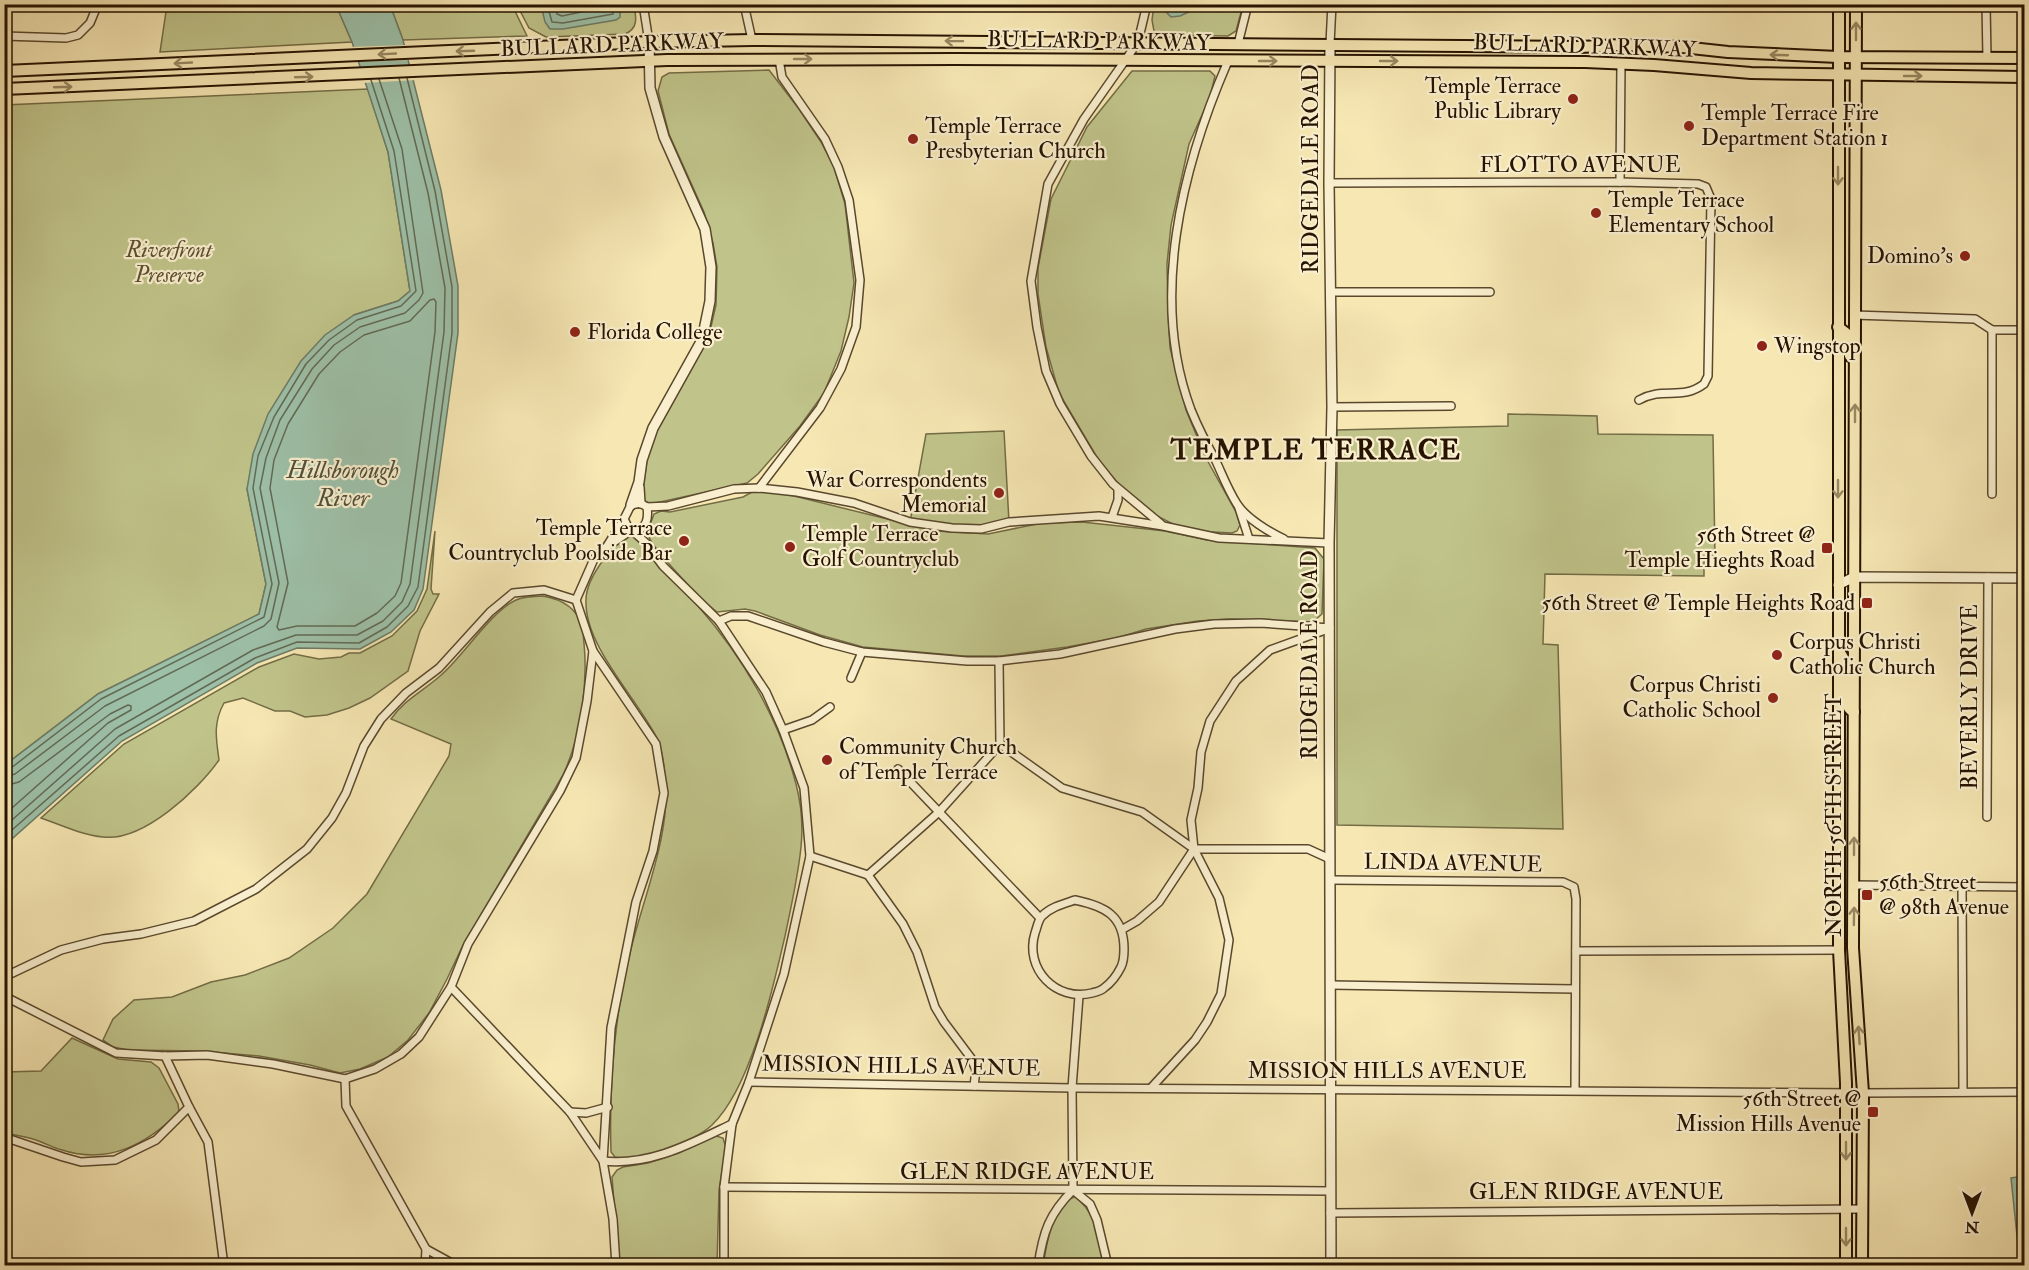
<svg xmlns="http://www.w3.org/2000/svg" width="2029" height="1270" font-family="'IM FELL Double Pica',serif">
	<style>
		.green { fill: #c0c48a; stroke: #736c45; stroke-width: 1.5 }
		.water { fill: #9dc0a8; stroke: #6d7b65; stroke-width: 1.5 }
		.pier { fill: #f6e7b3 }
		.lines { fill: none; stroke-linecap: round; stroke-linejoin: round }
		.shore { stroke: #626a54; stroke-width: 1.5 }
		.minor-casing { stroke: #5a482d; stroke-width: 10 }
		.tertiary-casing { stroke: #5a482d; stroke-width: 12 }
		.primary-casing { stroke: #261300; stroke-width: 14 }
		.minor { stroke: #f9efce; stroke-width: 7 }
		.tertiary { stroke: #f9efce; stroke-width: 9 }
		.primary { stroke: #f6e7b3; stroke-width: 10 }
		.oneway { stroke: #988862 }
		.poi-dot { fill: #8f2418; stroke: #f9efce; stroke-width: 2 }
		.labels { text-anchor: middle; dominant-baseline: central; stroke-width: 4.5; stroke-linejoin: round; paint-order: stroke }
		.street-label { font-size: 22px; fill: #261300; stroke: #f9efce }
		.poi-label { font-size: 22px; fill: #261300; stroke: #f9efce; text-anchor: start }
		.park-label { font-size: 22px; font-style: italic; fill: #5c5130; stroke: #f9efce }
		.water-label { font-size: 24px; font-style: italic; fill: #50503b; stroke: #f9efce }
		.district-label { font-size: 28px; font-weight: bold; letter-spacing: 1.5px; fill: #261300; stroke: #f9efce }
	</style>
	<rect width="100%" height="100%" fill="#f6e7b3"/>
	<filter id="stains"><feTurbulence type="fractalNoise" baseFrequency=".00333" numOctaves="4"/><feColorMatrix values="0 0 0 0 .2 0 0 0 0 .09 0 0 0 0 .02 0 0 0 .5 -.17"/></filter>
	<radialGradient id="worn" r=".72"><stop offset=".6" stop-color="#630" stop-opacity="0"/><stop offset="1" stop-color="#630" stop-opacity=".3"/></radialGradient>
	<g class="green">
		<polygon points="167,5 336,5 352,42 160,52"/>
		<polygon points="390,5 512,5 527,36 403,40"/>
		<path d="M517,5h117c2,12 5,23 -9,29l-79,3 -17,-9z"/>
		<polygon points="1154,5 1243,5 1236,31 1228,36 1161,35 1154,31 1152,20"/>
		<polygon points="769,70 799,109 821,142 834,167 845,204 854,283 849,317 841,351 824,393 800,426 758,474 747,483 651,504 645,501 642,496 648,453 656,433 702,350 710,331 716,305 717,267 713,243 704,212 669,134 658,91 662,77 669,73"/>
		<polygon points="1132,71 1210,71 1215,76 1210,97 1189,144 1171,225 1167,264 1168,311 1170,348 1186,410 1206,458 1236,512 1240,525 1237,531 1232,533 1194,531 1175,525 1147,511 1122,488 1098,459 1059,393 1046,347 1038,294 1038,268 1051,199 1087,127"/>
		<polygon points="368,89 388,152 410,291 398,301 354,315 247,489 266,584 259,614 98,694 5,765 4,105"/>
		<polygon points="1508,414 1597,416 1598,434 1713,435 1715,556 1704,556 1704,576 1545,574 1543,644 1558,645 1563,829 1337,825 1337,430 1508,426"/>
		<polygon points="1004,431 1009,522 981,529 910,522 926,434"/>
		<path d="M752,492h20l22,4 142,35 52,3 54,-11 40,-1 83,9 42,9 108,8 9,11 -2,55 -9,8 -84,-3 -31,2 -52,8 -29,9 -50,9 -66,9h-38l-100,-9 -43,-12 -65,-24 -10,-2 -28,3c-13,-9 -63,-62 -68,-75 -3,-7 3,-16 5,-23l7,-3 9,1 73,-15z"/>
		<path d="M435,531l-4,58 2,5h6l-19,37 -12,40 -38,27 -21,10 -22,7 -22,2 -15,-6h-15l-32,-13 -19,5c-11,20 -8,35 -5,57 -21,30 -76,82 -116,77 -21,-2 -42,-12 -62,-19l83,-74 135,-77 35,-13 25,5 22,-2 8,-4h11l32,-17 25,-25 10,-22z"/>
		<path d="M634,536c6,6 9,12 14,18 16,18 34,34 50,52 45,51 81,113 98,178 5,19 7,43 5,63 -3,30 -10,60 -16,89 -12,52 -34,152 -73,189 -17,16 -74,37 -97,32l-4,-5c-2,-67 3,-134 19,-199 13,-55 42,-121 35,-177 -1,-11 -3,-26 -7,-36 -20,-41 -74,-94 -72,-140 0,-15 9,-29 18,-41 9,-12 15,-22 30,-23z"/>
		<path d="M543,596c17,3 33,11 39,29 2,5 1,12 2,18 4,43 -3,93 -21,132l-100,170 -16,34 -18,34 -21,27 -20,17 -28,12 -20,4 -30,-8 -51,-9 -60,-5 -71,-1 -15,-3 -10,-7 10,-21 21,-19 38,-3 39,-15 34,-7 44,-17 44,-30 34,-34 82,-138 2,-12 -60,-25c14,-20 31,-27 49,-43 23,-19 50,-64 76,-76 8,-4 18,-3 27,-4z"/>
		<path d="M72,1038l46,21 33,3 8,6 19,36 1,8c-32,32 -70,53 -117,38 -9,-2 -17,-7 -26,-10 -10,-3 -21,-5 -31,-7v-61l36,-1z"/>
		<polygon points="716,1136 723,1138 726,1148 719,1190 717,1265 619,1265 612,1177 617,1170 623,1167 648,1163 679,1153"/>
		<path d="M1075,1197c23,17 23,42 29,68l-61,1c3,-19 10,-65 32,-69z"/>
	</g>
	<g class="water">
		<polygon points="336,5 390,5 403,40 441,190 458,286 458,333 423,589 414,610 391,632 360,649 297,648 257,663 122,741 5,845 5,765 98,694 259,614 266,584 247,489 253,454 268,414 301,361 325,335 354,315 398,301 410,291 388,152 352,42"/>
		<polygon points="620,5 620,17 616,20 563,29 550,29 545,22 541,5"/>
		<polygon points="1166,5 1166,4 1204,5 1180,16 1171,17 1166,12"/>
		<polygon points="2024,1176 2024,1265 2020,1265 2011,1178"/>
	</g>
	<g class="pier">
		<polygon points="408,45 411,60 355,62 350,47"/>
		<polygon points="413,65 417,80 362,83 357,68"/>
	</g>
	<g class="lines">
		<g class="shore">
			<polyline points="547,4 552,22 563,23 613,14 615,4"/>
			<polyline points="555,4 557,14 562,16 605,7 607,4"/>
			<polygon points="434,299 436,302 435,332 401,583 395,596 377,613 355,626 297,626 279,630 277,627 288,583 270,488 274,460 288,424 319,374 340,352 364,335 410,321 430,300"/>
			<polyline points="4,769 11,768 101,699 264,617 272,584 253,488 258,456 274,417 306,364 329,340 357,320 401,306 416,291 394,151 371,80"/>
			<polyline points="4,777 15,774 105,706 264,626 271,619 279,583 260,488 266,458 280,420 312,369 334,345 360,327 405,313 419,300 423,293 402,149 379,79"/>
			<polyline points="4,786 19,782 110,714 128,705 131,706 131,710 108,723 4,815"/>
			<polyline points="4,827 115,729 253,650 296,635 357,635 383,621 402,602 410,584 444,332 445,288 428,193 399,78"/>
			<polyline points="4,837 119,736 255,658 297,642 359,643 387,627 408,606 418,587 452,333 452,287 435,191 407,78"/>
			<polyline points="2024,1182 2019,1183 2017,1186 2024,1254"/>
		</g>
		<defs>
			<g id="minor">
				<polyline points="643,4 649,42"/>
				<polyline points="744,4 752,40"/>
				<polyline points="1147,4 1138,42 1084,119 1048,184 1031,281 1037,327 1046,371 1060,404 1091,456 1113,484 1161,524"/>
				<polyline points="1986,4 1987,58"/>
				<polyline points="4,36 66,38 78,35 90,23 95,11 96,4"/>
				<polyline points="1238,44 1248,4"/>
				<polyline points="1330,44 1332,4"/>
				<path d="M1228,61c-46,106 -79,237 -37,349 7,17 15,33 24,49 7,15 13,31 22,45 9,14 32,28 47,35"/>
				<polyline points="1620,182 1621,63"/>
				<path d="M1329,183l291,-1 78,2 8,3 5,12 -3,177 -4,8c-23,17 -40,2 -65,16"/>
				<polyline points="1331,292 1490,292"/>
				<polyline points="1854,315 1975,319 1992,330 2024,330"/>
				<polyline points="1332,407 1451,406"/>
				<polyline points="759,488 820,408 841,369 856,327 860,280 849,200 838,167 825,139 782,77 779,59"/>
				<polyline points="1992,494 1992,330"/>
				<polyline points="647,507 668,506 734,489 759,488 797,492 854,503 910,522 952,528 981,529 1009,522 1099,516 1163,526 1219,538 1329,543"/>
				<polyline points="1239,508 1249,539"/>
				<polyline points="1112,517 1118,500 1118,489"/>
				<path d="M635,533c11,-7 14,-12 12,-26l-7,-4 -9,2 -7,14 6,12 5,2 11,10 17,23 56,55 47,71 17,38 21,58 6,68 -26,118 -35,108 -17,42 -8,63v79"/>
				<polyline points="607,546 624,519"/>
				<polyline points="719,621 731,616 748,616 824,642 862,652 967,661 999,661 1060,654 1175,629 1214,624 1260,623 1330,628"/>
				<polyline points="593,651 656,744 664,793 653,851 636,902 611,1028 603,1161 613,1219 616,1266"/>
				<polyline points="999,661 1000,744 1062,788 1142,812 1194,849 1219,898 1229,940 1221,994 1207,1022 1195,1040 1151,1088"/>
				<polyline points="851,678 862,652"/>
				<polyline points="783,730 812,720 830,707"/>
				<polyline points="898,769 1040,918"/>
				<polyline points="1987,817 1988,577"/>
				<polyline points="1194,849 1308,849 1330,859"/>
				<polyline points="810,856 868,875 939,812 1000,744"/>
				<polyline points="868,875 903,924 917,952 935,1007 944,1022 971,1058 976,1070 974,1086"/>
				<polyline points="1331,880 1563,882 1574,887 1576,899 1575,1090"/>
				<polyline points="1854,885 2024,887"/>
				<polyline points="1962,887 1963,1092"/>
				<path d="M1075,900c29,6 49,15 49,49 0,6 0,12 -3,18 -4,8 -10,16 -17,21 -3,3 -8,4 -12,5 -36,9 -68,-24 -57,-60 2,-5 3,-13 7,-17 9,-9 21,-12 33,-16z"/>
				<polyline points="1123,929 1137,921 1159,902 1194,849 1191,820 1198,788 1201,752 1210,721 1236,681 1270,650 1328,629"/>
				<polyline points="1576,951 1839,950"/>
				<polyline points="4,977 61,950 103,939 141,934 194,921 256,889 307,849 332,818 346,793 364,746 381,719 406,693 439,668 490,612 513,593 544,590 576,600"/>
				<polyline points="1331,985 1575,989"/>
				<path d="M451,987l119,125 33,49c47,5 87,-17 129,-37"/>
				<polyline points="4,996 116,1053 165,1056 207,1055 273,1064 345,1079 375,1069 401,1054 419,1037 451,987 468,944 560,791 576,758 587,701 593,651 576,600 594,559 605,548 630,531"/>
				<polyline points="165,1056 189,1107 208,1142 224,1266"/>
				<polyline points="345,1079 346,1106 426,1249 425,1266"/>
				<polyline points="749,1082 1072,1088 1863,1093 2024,1092"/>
				<polyline points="570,1112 586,1113 608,1107"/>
				<polyline points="4,1137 63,1157 81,1162 115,1160 156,1140 189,1107"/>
				<polyline points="724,1187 1330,1191"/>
				<polyline points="1073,1190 1090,1204 1097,1220 1108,1266"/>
				<polyline points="1330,1213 1862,1209"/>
				<polyline points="426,1249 457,1266"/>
				<path d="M1038,1266c5,-34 11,-52 35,-76l-1,-102 7,-92"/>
			</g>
			<g id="tertiary">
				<polyline points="1330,44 1329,183 1332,407 1329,543 1331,1266"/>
				<polyline points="639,487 640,503"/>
				<polyline points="631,505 639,482 642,460 653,428 702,340 710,301 711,267 705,229 664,137 650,88 649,42"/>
				<polyline points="1838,585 1854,577 2024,578"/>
			</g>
			<g id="primary">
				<polyline points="1839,4 1839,950 1846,1083 1846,1266"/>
				<polyline points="1856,4 1853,948 1863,1093 1862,1266"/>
				<polyline points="4,71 649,42 752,40 1580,47 1621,45 1682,47 1728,52 1838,57 2024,58"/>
				<polyline points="4,89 667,60 954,59 1585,62 1654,65 1751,73 2024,77"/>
				<polyline points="1838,327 1846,333 1850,356"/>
				<path d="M1840,653c14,16 -4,50 14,59"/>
			</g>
		</defs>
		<use href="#minor" class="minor-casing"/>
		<use href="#tertiary" class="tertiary-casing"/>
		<use href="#primary" class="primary-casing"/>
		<use href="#minor" class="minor"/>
		<use href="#tertiary" class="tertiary"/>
		<use href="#primary" class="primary"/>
	</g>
	<defs><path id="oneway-shaft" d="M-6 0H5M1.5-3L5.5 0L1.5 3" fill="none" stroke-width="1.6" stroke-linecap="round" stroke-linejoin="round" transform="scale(1.5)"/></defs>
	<g class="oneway">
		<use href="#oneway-shaft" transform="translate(1856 31) rotate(-90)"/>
		<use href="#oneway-shaft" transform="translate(954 41) rotate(-179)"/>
		<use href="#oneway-shaft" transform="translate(465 51) rotate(178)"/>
		<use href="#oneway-shaft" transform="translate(387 54) rotate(177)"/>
		<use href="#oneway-shaft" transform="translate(1779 55) rotate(-178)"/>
		<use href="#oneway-shaft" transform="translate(803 59)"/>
		<use href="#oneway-shaft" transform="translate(1268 61)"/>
		<use href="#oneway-shaft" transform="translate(1389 61)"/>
		<use href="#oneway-shaft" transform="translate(183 63) rotate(177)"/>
		<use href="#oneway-shaft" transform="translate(1913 76)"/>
		<use href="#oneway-shaft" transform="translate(304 77) rotate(-2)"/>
		<use href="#oneway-shaft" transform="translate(63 87) rotate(-2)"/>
		<use href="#oneway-shaft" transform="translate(1838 176) rotate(90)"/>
		<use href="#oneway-shaft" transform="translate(1855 413) rotate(-90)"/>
		<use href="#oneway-shaft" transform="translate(1838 489) rotate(90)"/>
		<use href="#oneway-shaft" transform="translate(1854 846) rotate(-90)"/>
		<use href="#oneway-shaft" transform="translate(1854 916) rotate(-89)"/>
		<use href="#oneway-shaft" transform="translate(1859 1035) rotate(-94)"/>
		<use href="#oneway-shaft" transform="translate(1846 1151) rotate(90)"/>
		<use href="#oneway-shaft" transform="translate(1846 1237) rotate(90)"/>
	</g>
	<g class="poi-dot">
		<circle cx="1573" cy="99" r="6"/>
		<circle cx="1689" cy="126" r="6"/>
		<circle cx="913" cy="139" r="6"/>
		<circle cx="1596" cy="213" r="6"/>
		<circle cx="1965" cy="256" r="6"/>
		<circle cx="575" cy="332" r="6"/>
		<circle cx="1762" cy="346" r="6"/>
		<circle cx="999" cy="493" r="6"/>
		<circle cx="684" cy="541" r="6"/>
		<circle cx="790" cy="547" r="6"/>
		<rect x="1821" y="542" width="12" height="12" rx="3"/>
		<rect x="1861" y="597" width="12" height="12" rx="3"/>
		<circle cx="1777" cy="655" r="6"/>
		<circle cx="1773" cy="698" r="6"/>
		<circle cx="827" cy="760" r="6"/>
		<rect x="1861" y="889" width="12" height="12" rx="3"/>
		<rect x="1867" y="1106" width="12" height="12" rx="3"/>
	</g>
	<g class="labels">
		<g class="street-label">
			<text transform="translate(1099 41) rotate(1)">BULLARD PARKWAY</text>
			<text transform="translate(612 45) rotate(-2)">BULLARD PARKWAY</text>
			<text transform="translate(1585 46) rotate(2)">BULLARD PARKWAY</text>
			<text x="1580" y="165">FLOTTO AVENUE</text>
			<text transform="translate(1311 169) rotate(-90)">RIDGEDALE ROAD</text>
			<text transform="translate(1310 655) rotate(-90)">RIDGEDALE ROAD</text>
			<text transform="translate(1970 697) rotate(-90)">BEVERLY DRIVE</text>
			<text transform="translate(1834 815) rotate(-90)">NORTH 56TH STREET</text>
			<text transform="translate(1453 863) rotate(1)">LINDA AVENUE</text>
			<text transform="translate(901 1066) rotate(1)">MISSION HILLS AVENUE</text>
			<text x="1387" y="1071">MISSION HILLS AVENUE</text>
			<text x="1027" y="1172">GLEN RIDGE AVENUE</text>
			<text x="1596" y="1192">GLEN RIDGE AVENUE</text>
		</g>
		<g class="poi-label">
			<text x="1561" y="86" text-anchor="end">Temple Terrace<tspan x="1561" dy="25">Public Library</tspan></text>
			<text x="1701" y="113">Temple Terrace Fire<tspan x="1701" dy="25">Department Station 1</tspan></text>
			<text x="925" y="126">Temple Terrace<tspan x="925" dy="25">Presbyterian Church</tspan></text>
			<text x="1608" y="200">Temple Terrace<tspan x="1608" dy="25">Elementary School</tspan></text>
			<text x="1953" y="256" text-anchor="end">Domino's</text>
			<text x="587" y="332">Florida College</text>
			<text x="1774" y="346">Wingstop</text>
			<text x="987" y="480" text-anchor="end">War Correspondents<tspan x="987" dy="25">Memorial</tspan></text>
			<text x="672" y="528" text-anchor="end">Temple Terrace<tspan x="672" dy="25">Countryclub Poolside Bar</tspan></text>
			<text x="802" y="534">Temple Terrace<tspan x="802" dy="25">Golf Countryclub</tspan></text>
			<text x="1815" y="535" text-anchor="end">56th Street @<tspan x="1815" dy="25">Temple Hieghts Road</tspan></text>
			<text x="1855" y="603" text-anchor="end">56th Street @ Temple Heights Road</text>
			<text x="1789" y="642">Corpus Christi<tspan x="1789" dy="25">Catholic Church</tspan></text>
			<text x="1761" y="685" text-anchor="end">Corpus Christi<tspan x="1761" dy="25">Catholic School</tspan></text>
			<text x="839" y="747">Community Church<tspan x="839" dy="25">of Temple Terrace</tspan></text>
			<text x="1879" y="882">56th Street<tspan x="1879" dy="25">@ 98th Avenue</tspan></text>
			<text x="1861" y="1099" text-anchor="end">56th Street @<tspan x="1861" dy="25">Mission Hills Avenue</tspan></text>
		</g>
		<g class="park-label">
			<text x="169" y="250">Riverfront<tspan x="169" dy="25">Preserve</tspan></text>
		</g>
		<g class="water-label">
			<text x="343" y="470">Hillsborough<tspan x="343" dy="28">River</tspan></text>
		</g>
		<g class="district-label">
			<text x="1316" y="450">TEMPLE TERRACE</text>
		</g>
	</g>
	<rect width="2029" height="1270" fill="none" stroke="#f6e7b3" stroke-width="24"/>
	<rect x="6" y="6" width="2017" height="1258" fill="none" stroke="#261300" stroke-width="3"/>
	<rect x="12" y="12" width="2005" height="1246" fill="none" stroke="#261300" stroke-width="1.5"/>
	<g transform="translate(1972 1213) rotate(180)" stroke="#f9efce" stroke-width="4.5" paint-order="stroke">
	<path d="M0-4.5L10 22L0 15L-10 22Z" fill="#261300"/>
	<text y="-9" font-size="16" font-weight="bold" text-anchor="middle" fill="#261300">N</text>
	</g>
	<rect width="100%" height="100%" filter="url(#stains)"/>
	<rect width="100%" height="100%" fill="url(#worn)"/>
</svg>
